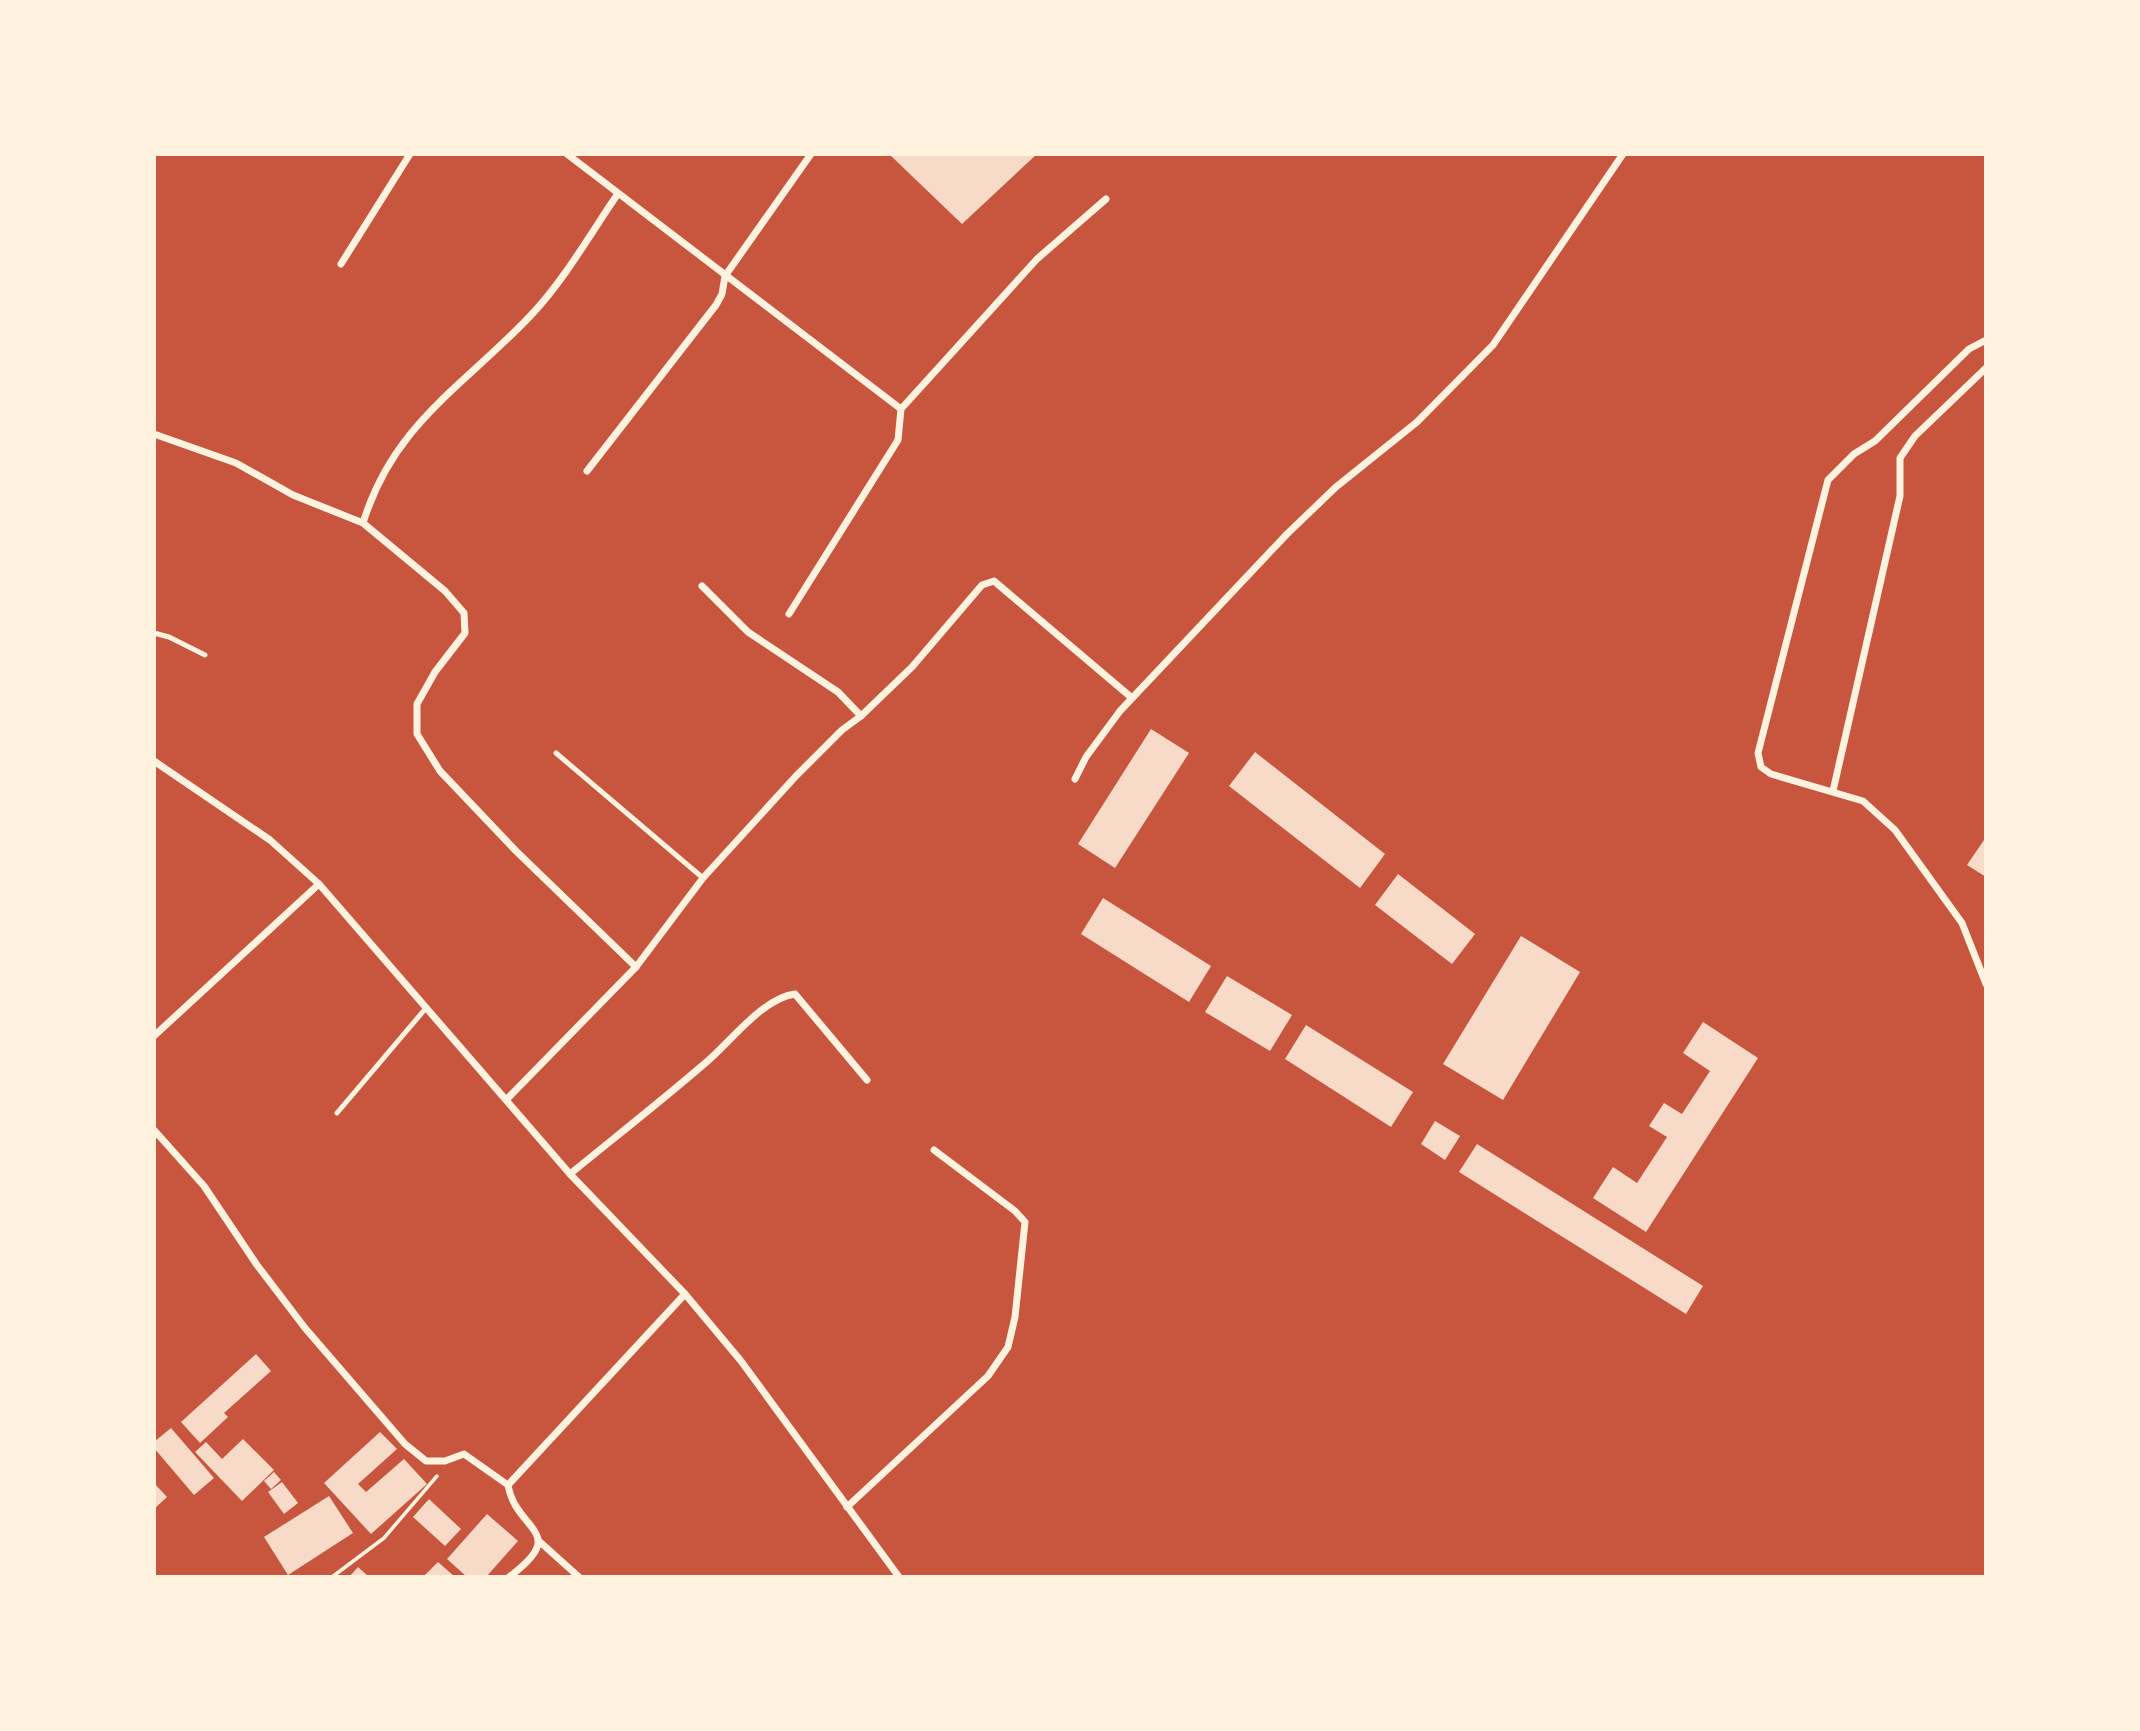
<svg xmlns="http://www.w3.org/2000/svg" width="2140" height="1731" font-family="'PT Sans',sans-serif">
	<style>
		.building { fill: #f7dbc8 }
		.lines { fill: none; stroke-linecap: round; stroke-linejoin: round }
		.path { stroke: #fff3e0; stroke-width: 3.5 }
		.service { stroke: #fff3e0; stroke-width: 5 }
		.minor { stroke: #fff3e0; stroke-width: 7 }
	</style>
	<rect width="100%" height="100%" fill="#c8553d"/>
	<g class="building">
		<polygon points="889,154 1037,154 962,224"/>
		<polygon points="1151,729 1189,753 1115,868 1078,844"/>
		<polygon points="1255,752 1385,854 1360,888 1229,786"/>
		<polygon points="1986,837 1986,877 1967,865"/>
		<polygon points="1398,874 1475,934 1452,964 1375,905"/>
		<polygon points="1103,898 1211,966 1189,1002 1081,934"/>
		<polygon points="1521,936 1580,972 1503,1100 1443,1064"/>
		<polygon points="1227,976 1292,1015 1270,1051 1205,1012"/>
		<polygon points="1703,1022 1758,1058 1646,1232 1593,1198 1613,1167 1637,1183 1667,1137 1649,1126 1664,1103 1682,1114 1710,1071 1683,1053"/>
		<polygon points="1306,1025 1413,1092 1391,1127 1285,1059"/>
		<polygon points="1435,1121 1460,1136 1445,1160 1421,1144"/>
		<polygon points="1477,1144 1703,1286 1686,1314 1459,1172"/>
		<polygon points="256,1354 271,1371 224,1413 228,1417 200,1443 181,1422"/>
		<polygon points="171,1428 214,1478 194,1495 154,1448 154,1442"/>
		<polygon points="380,1432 397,1449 358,1484 366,1492 404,1459 427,1484 371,1534 324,1483"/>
		<polygon points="243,1439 274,1470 242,1501 195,1452 206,1442 222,1459"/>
		<polygon points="274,1472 281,1480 271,1489 264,1481"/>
		<polygon points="282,1482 298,1503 284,1514 268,1492"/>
		<polygon points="154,1483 167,1497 154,1509"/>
		<polygon points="329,1496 353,1533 288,1575 264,1537"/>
		<polygon points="429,1499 461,1529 445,1546 413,1517"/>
		<polygon points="487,1514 518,1541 486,1577 467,1577 447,1559"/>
		<polygon points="438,1562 455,1577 423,1577"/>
		<polygon points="358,1567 369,1577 349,1577"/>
	</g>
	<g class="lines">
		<polyline class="path" points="332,1577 384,1538 437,1476"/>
		<g class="service">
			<polyline points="154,633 169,637 205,655"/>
			<polyline points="556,753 703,878"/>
			<polyline points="337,1113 426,1008"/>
		</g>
		<g class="minor">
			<polyline points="567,154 901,409"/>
			<polyline points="341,264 410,154"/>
			<polyline points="1986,340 1969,349 1875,441 1854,454 1828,480 1758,753 1761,767 1771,774 1863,801 1895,830 1962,923 1986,984"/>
			<polyline points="154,434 236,463 293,495 363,523 445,591 464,613 465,633 435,672 417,704 417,734 440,771 516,851 636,967"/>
			<polyline points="587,471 716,305 722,294 725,276 811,154"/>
			<path d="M363,523c31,-101 102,-137 170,-210 31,-33 58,-80 84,-118"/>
			<polyline points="789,614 898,440 901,409 1037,259 1106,199"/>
			<polyline points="861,716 912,667 982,585 994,581 1132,698"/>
			<polyline points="154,761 270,840 319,884 570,1174 685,1294 741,1361 899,1577"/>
			<polyline points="1075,779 1086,757 1120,711 1287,534 1336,487 1417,422 1493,345 1623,154"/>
			<polyline points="1833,791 1900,496 1900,458 1915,436 1986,368"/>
			<polyline points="154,1036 319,884"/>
			<polyline points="507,1099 636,967 703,878 796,776 842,730 861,716 838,692 748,632 702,586"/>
			<polyline points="154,1130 204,1186 257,1265 305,1328 405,1444 426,1461 445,1461 464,1454 508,1485 685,1294"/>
			<path d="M570,1174c44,-36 90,-72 133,-109 25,-20 59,-67 92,-71l72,86"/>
			<path d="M508,1485c8,47 63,46 1,92"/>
			<polyline points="847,1507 988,1376 1008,1347 1015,1317 1025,1222 1015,1211 934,1150"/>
			<polyline points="540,1542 579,1577"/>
		</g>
	</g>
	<rect width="2140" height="1731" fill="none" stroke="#fff3e0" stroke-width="312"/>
</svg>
